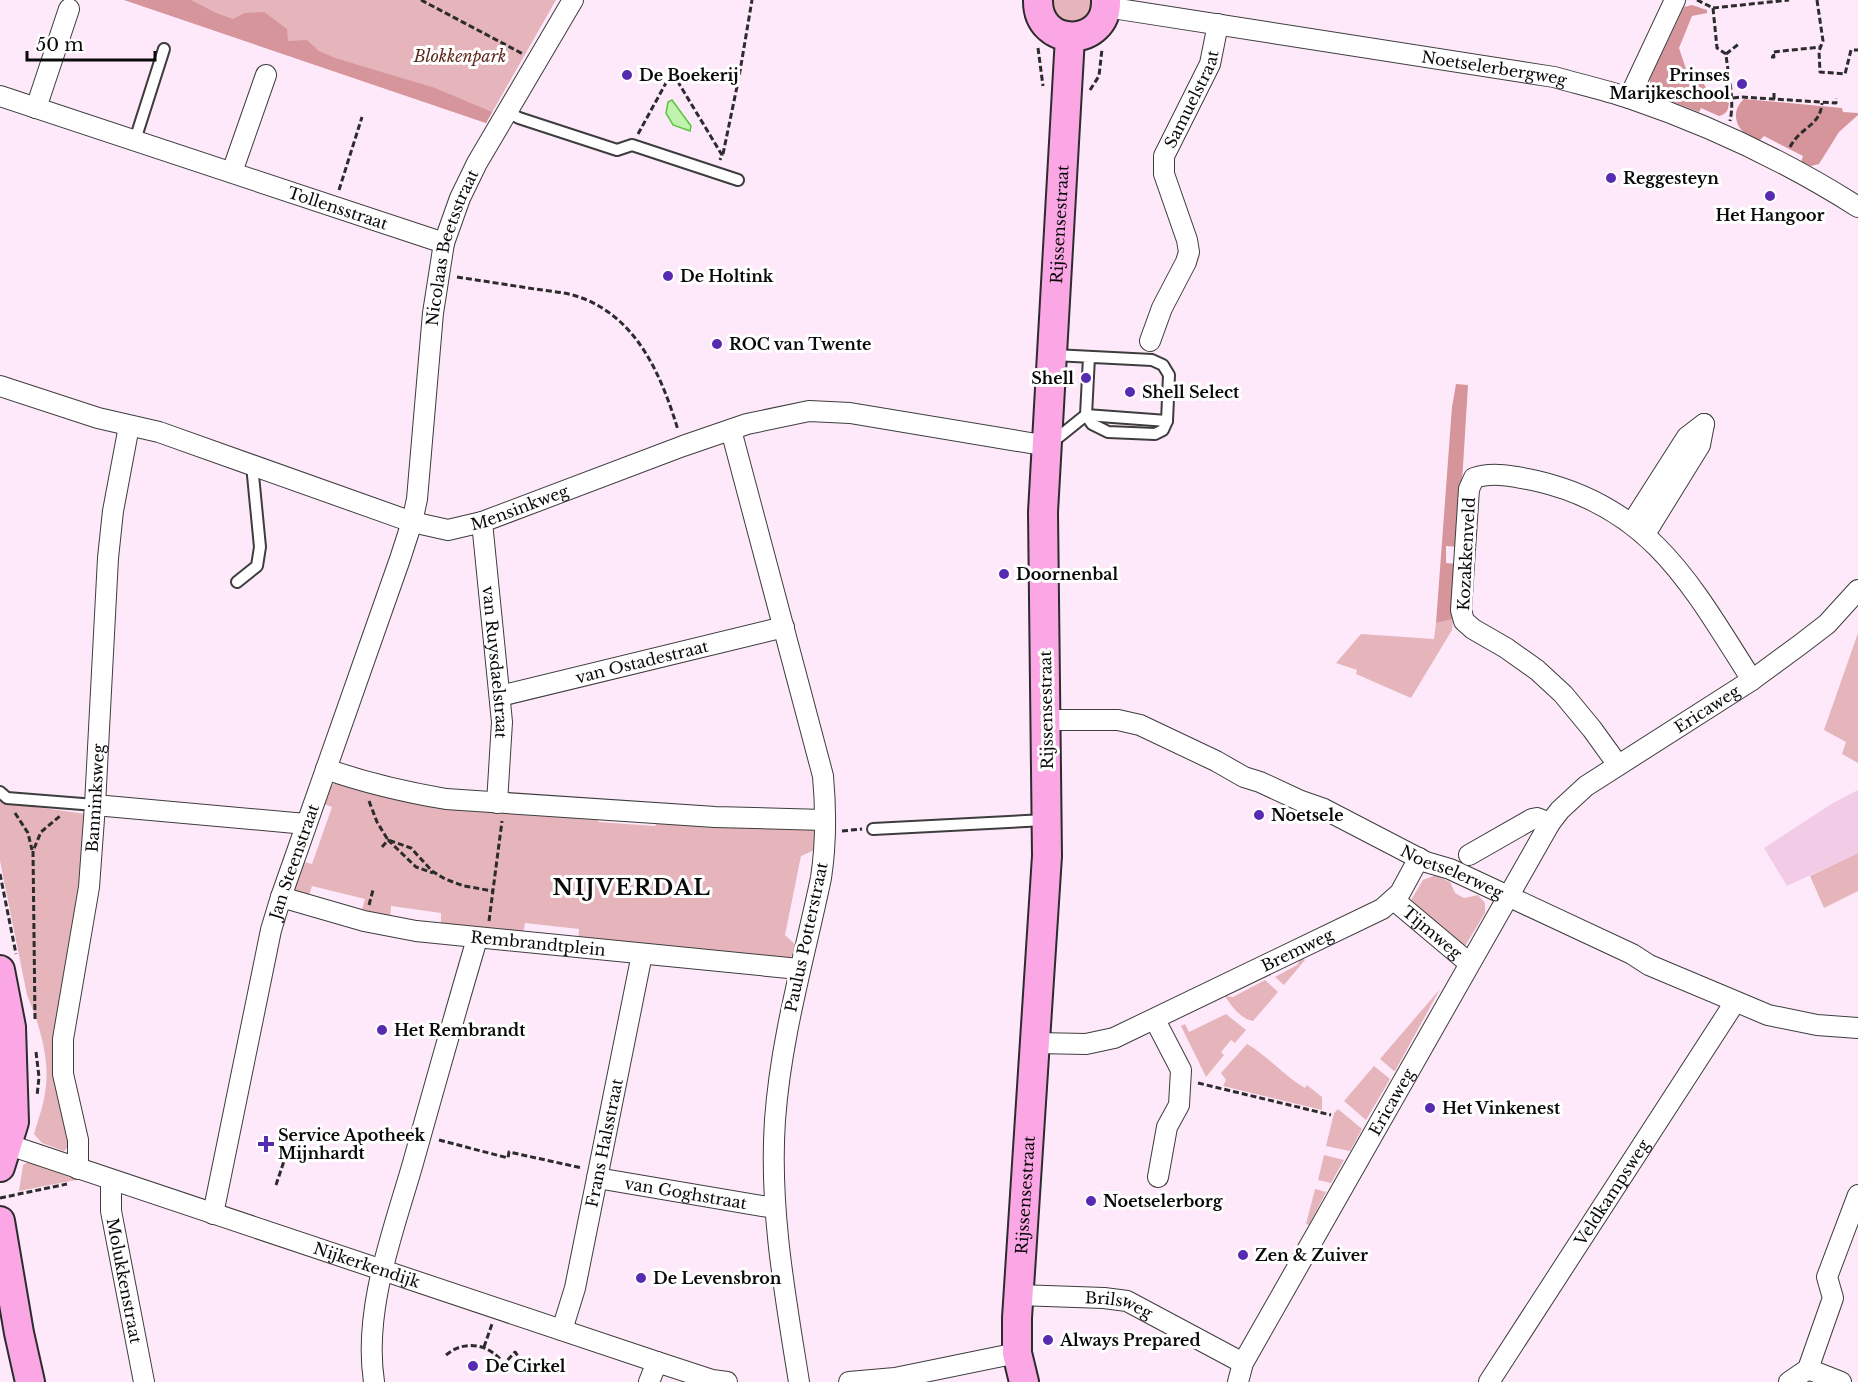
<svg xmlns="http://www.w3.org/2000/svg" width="1858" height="1382" font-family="'Libre Baskerville',serif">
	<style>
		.farmland { fill: #f2cbe7 }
		.green { fill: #e6b5bc }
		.forest { fill: #d5959b }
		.water { fill: #c1f2b0; stroke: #5bc53b; stroke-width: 1.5 }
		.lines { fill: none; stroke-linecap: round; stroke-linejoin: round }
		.lane-casing { stroke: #3d3d3d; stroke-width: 14 }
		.street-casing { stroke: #3d3d3d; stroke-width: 22 }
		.secondary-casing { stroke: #2c2c2c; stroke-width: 32 }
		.path { stroke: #2c2c2c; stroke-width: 3; stroke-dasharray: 6 3; stroke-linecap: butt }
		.lane { stroke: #fff; stroke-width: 10 }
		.street { stroke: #fff; stroke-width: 20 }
		.secondary { stroke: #fba7e5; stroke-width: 28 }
		.poi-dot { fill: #562bb2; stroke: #fff; stroke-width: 2 }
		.labels { text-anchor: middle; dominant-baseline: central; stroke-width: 6; stroke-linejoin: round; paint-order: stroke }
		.park-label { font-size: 16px; font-style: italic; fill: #5e291f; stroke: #fff }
		.street-label { font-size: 16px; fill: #0a0a0a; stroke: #fff }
		.poi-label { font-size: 16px; font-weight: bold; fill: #0a0a0a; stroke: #fff; text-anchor: start }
		.district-label { font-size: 22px; font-weight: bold; letter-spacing: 1.5px; fill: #0a0a0a; stroke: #fff }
	</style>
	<rect width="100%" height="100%" fill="#fee9fa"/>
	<polygon class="farmland" points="1858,790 1858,853 1787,886 1764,848 1833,803"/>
	<g class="green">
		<polygon points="125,0 556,0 486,123"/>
		<polygon points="1049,0 1093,0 1090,15 1078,24 1057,20"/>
		<polygon points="1453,619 1452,630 1411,698 1356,674 1357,670 1336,663 1361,634 1434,639 1436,623"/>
		<polygon points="1858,633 1858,763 1842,754 1846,742 1824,730"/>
		<polygon points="338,782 595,816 599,822 655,826 660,820 810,825 818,835 817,849 801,856 785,935 797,946 796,951 789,959 578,941 579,929 525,923 523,935 441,926 441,913 391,906 390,919 361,913 365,899 312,886 308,898 295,892 292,889 300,861 312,864 332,807 321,803 328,787"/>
		<path d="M0,802l86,12 -4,67 -26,162 14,102 -6,6 -22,-8 -8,-9c4,-14 9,-27 11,-41 6,-33 -6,-69 -18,-98l-27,-134z"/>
		<polygon points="1858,853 1858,891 1824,908 1810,876"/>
		<polygon points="1436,875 1450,882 1455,893 1464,898 1478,895 1485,903 1485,913 1462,951 1408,905 1423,880"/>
		<polygon points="1301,958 1305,960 1284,985 1275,977 1297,965"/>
		<path d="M1265,980l13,12 -25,29c-12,-2 -22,-15 -28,-25l8,1z"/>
		<polygon points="1440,989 1395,1071 1394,1071 1380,1059"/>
		<polygon points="1226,1014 1246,1030 1235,1043 1231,1040 1221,1052 1224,1055 1206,1077 1181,1026 1185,1024 1189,1032"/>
		<path d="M1247,1044c21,12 37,32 58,44l2,-3 15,12v13l-99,-24 3,-6 -5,-7z"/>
		<polygon points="1374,1066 1390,1079 1366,1120 1344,1101"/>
		<polygon points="1338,1109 1362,1129 1350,1151 1326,1146 1334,1113"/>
		<polygon points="1324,1155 1344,1160 1331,1183 1318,1180"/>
		<polygon points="28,1162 32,1162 77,1177 76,1180 19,1191 23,1165"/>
		<polygon points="1315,1189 1326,1192 1309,1225 1306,1224"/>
	</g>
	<g class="forest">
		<polygon points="124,0 191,0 216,13 233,19 245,13 264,12 287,29 288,41 307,40 319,51 335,58 435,88 492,112 486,123"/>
		<path d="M1692,5l15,5v3l-15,3 -13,32 8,24 14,7 7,12 12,1 5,9 4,2c-1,7 -2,11 -10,13l-18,-8 -2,4 -44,-17 -5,-7v-9l34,-72z"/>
		<path d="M1744,99l98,9 1,4 15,1v2l-19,17 -20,32 -8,2 -10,-4 2,-6 -39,-20 -4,4c-21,-3 -33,-26 -16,-41z"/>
		<polygon points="1456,384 1468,385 1458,547 1446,546 1446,563 1457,564 1453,619 1436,623 1452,407"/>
	</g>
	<polygon class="water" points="672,100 691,126 690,131 673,125 666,113 668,102"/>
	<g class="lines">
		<defs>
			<g id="lane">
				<polyline points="507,112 519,118 617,150 632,145 738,180"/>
				<polyline points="135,140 164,49"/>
				<polyline points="1054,355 1152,360 1163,365 1169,375 1167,421 1163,430 1155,434 1108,432 1092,424 1086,415 1089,357"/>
				<polyline points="1050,444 1086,415 1167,421"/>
				<polyline points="237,582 257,566 260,547 252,465"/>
				<polyline points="0,792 7,798 95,805"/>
				<polyline points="873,829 1045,820"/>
			</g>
			<g id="street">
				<path id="s1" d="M1106,7l448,70c25,7 51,13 75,21 80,27 158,64 229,109"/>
				<path id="s2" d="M0,96l444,147"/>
				<polyline points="1629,98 1675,0"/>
				<polyline points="36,108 69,9"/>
				<polyline points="232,172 266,75"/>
				<path id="s3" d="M1150,341l12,-33 24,-46 3,-10 -2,-12 -23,-66v-18l46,-92 8,-40"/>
				<path id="s4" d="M0,386l98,32 61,14 253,90 36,8 34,-8 201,-76 64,-22 62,-13 41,2 198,33"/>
				<path d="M731,430l92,346c3,33 3,69 -2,102 -17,81 -40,159 -46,242 -6,88 10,175 24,262"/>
				<path id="s5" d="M482,522l20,200 -5,81"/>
				<polyline points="1632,523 1687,437 1704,424"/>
				<polyline points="1645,534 1700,445 1704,424"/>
				<path id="s6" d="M500,696l284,-69"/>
				<path id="s7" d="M1046,720h72l22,5 76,36 28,16 16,5 41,19 23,8 102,53 24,7 182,85 17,11 119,50 49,10 41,3"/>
				<path d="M1618,765l-26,-36 -29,-35 -26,-24 -31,-22 -33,-19 -9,-8 -3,-11 8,-121 5,-11c19,-7 44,-1 63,3 116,27 156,107 215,199"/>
				<path d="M326,769c40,14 79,23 120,30l269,18 109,3"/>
				<polyline points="95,805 306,824"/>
				<polyline points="1469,855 1532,819 1537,818 1550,823"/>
				<path id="s8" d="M281,897l83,24 52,10 383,38"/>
				<path id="s9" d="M1394,900l75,63"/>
				<polyline points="1155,1020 1181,1070 1179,1105 1167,1127 1158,1177"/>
				<path id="s10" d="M1036,1043l50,1 28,-6 268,-129 18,-16 19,-35"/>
				<path id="s11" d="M0,1142l657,220 55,18 15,2"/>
				<path id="s12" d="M78,1169v-29l-15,-66v-35l26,-152 6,-82 13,-247 5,-47 16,-85"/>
				<path id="s13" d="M597,1178l177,30"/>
				<path id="s14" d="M111,1180v31l33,171"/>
				<path id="s15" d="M213,1214l58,-284 10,-33 119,-338 12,-37 5,-23 16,-186 11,-70 16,-45 17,-35 96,-163"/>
				<path id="s16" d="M1018,1295l86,3 23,3 116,62"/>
				<path id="s17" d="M562,1330l13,-42 67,-334"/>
				<polyline points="1808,1369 1841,1382"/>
				<path d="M374,1382c-11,-73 19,-149 39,-219 21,-75 42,-150 64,-224"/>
				<polyline points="649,1382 657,1362"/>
				<polyline points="849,1382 895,1378 1017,1353"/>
				<path id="s18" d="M1238,1382l5,-19 307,-540 10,-13 26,-24 166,-106 49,-36 26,-20 31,-34"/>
				<path id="s19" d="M1489,1382l246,-380"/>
				<polyline points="1789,1382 1808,1369 1833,1298 1827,1277 1858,1195"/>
			</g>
			<g id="secondary">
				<path d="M1038,0c-1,49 70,48 68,0"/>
				<polyline points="0,970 11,1027 14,1122 0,1167"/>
				<polyline points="0,1221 19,1333 30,1382"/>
				<path id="s20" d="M1024,1382l-7,-29v-35l30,-462 -4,-344 27,-475"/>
			</g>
		</defs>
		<use href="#lane" class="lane-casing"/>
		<use href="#street" class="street-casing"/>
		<use href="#secondary" class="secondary-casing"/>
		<g class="path">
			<polyline points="421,0 523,54"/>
			<path d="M1697,0l16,8 4,40 9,6c2,22 9,45 4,67"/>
			<polyline points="1817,0 1823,41 1819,51 1820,72 1845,74 1851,50 1858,50"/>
			<polyline points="1713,8 1789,0"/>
			<polyline points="1038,48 1043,86"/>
			<polyline points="1726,54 1740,43"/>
			<polyline points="1771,57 1774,57 1773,52 1821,47"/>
			<polyline points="672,72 739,77"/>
			<polyline points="1090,90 1099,76 1102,49"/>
			<polyline points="1733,98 1742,97 1836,103 1836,98"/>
			<polyline points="1774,99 1774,93"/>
			<polyline points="638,134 672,72 722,155 720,160"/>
			<path d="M1790,147c11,-21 30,-20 32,-44"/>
			<polyline points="723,154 739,77 752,0"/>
			<polyline points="339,190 362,117"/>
			<path d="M457,277c26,4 52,8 78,12 13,2 28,3 41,7 60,19 85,78 102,134"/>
			<polyline points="369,801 377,822 388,840 411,848 432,871 445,879 464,886 493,891"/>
			<polyline points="15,813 28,833 32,850"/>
			<polyline points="842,831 862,829"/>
			<polyline points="382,847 388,840 416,867 433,873"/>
			<polyline points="0,874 16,954"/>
			<polyline points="369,905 373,890"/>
			<polyline points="489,921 502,821"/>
			<polyline points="35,1019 33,851 41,832 60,816"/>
			<polyline points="36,1052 39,1077 37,1096"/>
			<polyline points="1198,1083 1331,1115"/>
			<polyline points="439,1140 508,1158 509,1152 582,1168"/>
			<polyline points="276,1185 284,1161"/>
			<polyline points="0,1198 67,1184"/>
			<polyline points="484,1347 492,1324"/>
			<path d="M446,1355c19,-16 44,-11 58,9l11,-12 6,8"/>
		</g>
		<use href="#lane" class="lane"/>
		<use href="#street" class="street"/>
		<use href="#secondary" class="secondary"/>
	</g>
	<g class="poi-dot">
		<circle cx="627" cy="75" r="6"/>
		<circle cx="1742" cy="84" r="6"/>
		<circle cx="1611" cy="178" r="6"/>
		<circle cx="1770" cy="196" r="6"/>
		<circle cx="668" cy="276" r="6"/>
		<circle cx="717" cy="344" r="6"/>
		<circle cx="1086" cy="378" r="6"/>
		<circle cx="1130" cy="392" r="6"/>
		<circle cx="1004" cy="574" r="6"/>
		<circle cx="1259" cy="815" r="6"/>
		<circle cx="382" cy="1030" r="6"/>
		<circle cx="1430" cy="1108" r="6"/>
		<path d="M263 1135h6v6h6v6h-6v6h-6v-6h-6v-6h6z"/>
		<circle cx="1091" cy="1201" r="6"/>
		<circle cx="1243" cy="1255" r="6"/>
		<circle cx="641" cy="1278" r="6"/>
		<circle cx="1048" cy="1340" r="6"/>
		<circle cx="473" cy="1366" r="6"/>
	</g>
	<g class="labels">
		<g class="park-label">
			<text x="460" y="56">Blokkenpark</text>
		</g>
		<g class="street-label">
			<text stroke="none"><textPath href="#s1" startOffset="393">Noetselerbergweg</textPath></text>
			<text stroke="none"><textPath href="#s3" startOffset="261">Samuelstraat</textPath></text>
			<text stroke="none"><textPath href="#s2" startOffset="356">Tollensstraat</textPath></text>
			<text stroke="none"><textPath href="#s20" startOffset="1160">Rijssensestraat</textPath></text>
			<text stroke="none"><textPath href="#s15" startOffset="1000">Nicolaas Beetsstraat</textPath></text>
			<text stroke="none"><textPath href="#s4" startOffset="546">Mensinkweg</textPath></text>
			<text transform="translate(1466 554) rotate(-87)">Kozakkenveld</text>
			<text stroke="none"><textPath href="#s6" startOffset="146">van Ostadestraat</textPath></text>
			<text stroke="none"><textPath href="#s5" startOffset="141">van Ruysdaelstraat</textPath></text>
			<text stroke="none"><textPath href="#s18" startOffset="836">Ericaweg</textPath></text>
			<text transform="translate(1046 710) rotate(-91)">Rijssensestraat</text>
			<text stroke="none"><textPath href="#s12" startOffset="375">Banninksweg</textPath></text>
			<text stroke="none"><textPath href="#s15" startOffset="362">Jan Steenstraat</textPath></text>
			<text stroke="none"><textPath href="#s7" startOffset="440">Noetselerweg</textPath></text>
			<text stroke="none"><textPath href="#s9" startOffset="50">Tijmweg</textPath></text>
			<text transform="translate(806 937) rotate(-78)">Paulus Potterstraat</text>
			<text stroke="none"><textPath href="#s8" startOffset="262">Rembrandtplein</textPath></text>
			<text stroke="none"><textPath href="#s10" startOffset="282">Bremweg</textPath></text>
			<text stroke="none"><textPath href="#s18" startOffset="320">Ericaweg</textPath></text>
			<text stroke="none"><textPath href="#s17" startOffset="192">Frans Halsstraat</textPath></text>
			<text stroke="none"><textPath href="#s19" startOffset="226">Veldkampsweg</textPath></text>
			<text stroke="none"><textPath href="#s13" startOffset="90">van Goghstraat</textPath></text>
			<text stroke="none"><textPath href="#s20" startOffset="188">Rijssensestraat</textPath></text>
			<text stroke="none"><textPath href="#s11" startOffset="387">Nijkerkendijk</textPath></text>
			<text stroke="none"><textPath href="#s14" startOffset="102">Molukkenstraat</textPath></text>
			<text stroke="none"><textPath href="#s16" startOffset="102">Brilsweg</textPath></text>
		</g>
		<g class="poi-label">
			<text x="639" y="75">De Boekerij</text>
			<text x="1730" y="75" text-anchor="end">Prinses<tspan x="1730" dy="18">Marijkeschool</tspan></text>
			<text x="1623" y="178">Reggesteyn</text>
			<text x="1770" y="215" text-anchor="middle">Het Hangoor</text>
			<text x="680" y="276">De Holtink</text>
			<text x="729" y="344">ROC van Twente</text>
			<text x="1074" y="378" text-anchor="end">Shell</text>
			<text x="1142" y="392">Shell Select</text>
			<text x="1016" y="574">Doornenbal</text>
			<text x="1271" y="815">Noetsele</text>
			<text x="394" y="1030">Het Rembrandt</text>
			<text x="1442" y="1108">Het Vinkenest</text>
			<text x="278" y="1135">Service Apotheek<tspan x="278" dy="18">Mijnhardt</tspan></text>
			<text x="1103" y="1201">Noetselerborg</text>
			<text x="1255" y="1255">Zen &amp; Zuiver</text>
			<text x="653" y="1278">De Levensbron</text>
			<text x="1060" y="1340">Always Prepared</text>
			<text x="485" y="1366">De Cirkel</text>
		</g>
		<g class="district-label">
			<text x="632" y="887">NIJVERDAL</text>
		</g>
	</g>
	<path d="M27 51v9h128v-9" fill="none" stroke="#0a0a0a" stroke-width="3"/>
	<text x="36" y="51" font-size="18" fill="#0a0a0a" stroke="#ffffff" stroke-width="4.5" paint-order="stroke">50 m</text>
</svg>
